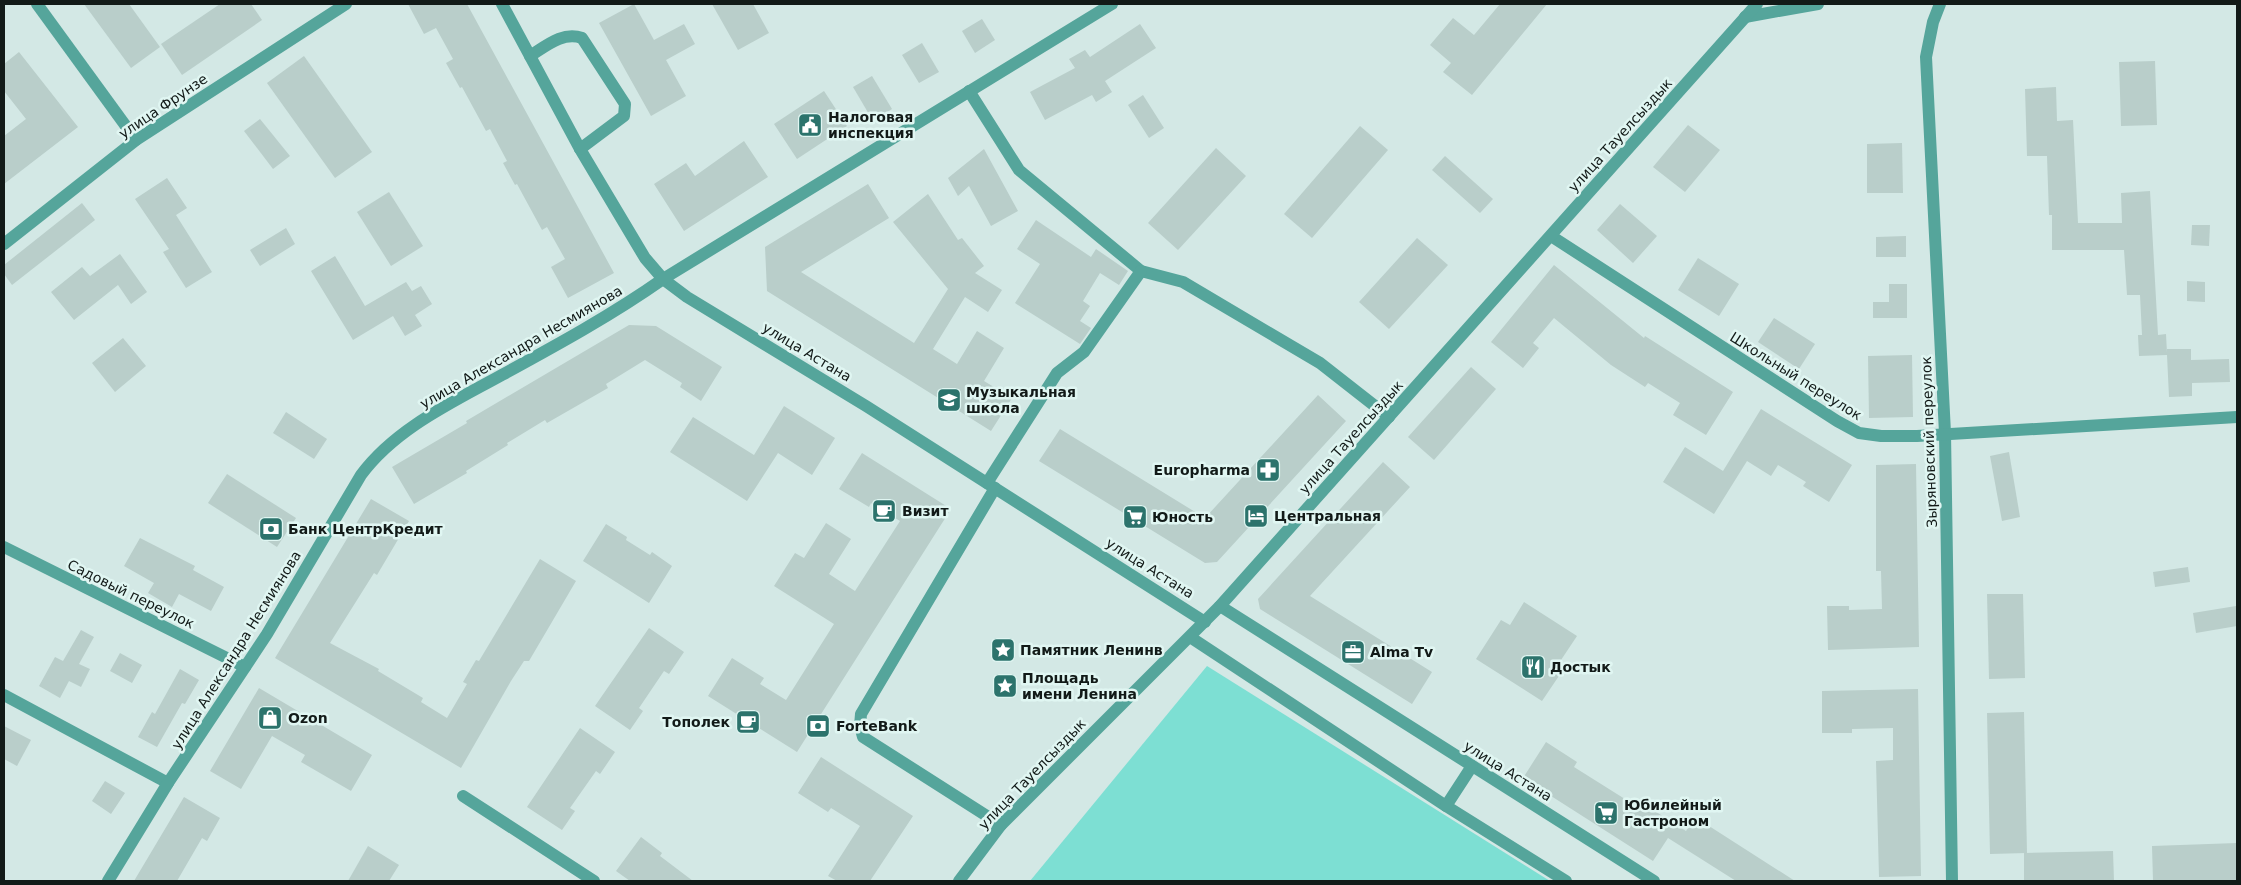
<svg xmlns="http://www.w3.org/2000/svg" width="2241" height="885" font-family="'DejaVu Sans',sans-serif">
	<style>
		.green { fill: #7ddfd3 }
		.building { fill: #b9ceca }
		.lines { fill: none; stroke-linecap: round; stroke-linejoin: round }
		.minor { stroke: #55a59b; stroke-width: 12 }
		.labels { text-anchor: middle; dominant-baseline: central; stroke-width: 5; stroke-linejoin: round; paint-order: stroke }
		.street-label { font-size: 14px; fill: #121a18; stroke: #e0f6f2 }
		.poi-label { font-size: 14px; font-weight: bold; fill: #121a18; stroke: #e0f6f2; text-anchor: start }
	</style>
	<rect width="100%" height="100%" fill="#d3e8e5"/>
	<polygon class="green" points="1207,666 1550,881 1030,881"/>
	<g class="building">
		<polygon points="84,4 129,4 160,47 131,68"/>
		<polygon points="220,4 251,4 262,20 182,75 161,44"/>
		<polygon points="408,4 467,4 614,273 568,298 551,267 565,259 547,227 542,230 517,184 515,185 503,163 507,161 490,129 486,131 462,87 460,88 446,63 453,59 436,28 424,34"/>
		<polygon points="634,4 654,40 684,24 695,44 666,60 686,96 651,116 599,23"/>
		<polygon points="712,4 753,4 769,33 738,50"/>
		<polygon points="1500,4 1547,4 1472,95 1443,72 1451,63 1430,45 1453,18 1474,35"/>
		<polygon points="982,19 995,40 975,53 962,31"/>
		<polygon points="1140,24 1156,48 1105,81 1112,92 1096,102 1092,95 1045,120 1030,92 1075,68 1069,59 1085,50 1090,57"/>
		<polygon points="922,43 939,72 919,83 902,55"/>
		<polygon points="19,52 78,127 4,184 4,136 26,119 4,91 4,64"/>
		<polygon points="304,56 372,152 335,178 267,83"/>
		<polygon points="2155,61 2157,125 2121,126 2119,62"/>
		<polygon points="872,76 892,109 873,121 853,87"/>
		<polygon points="2056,87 2057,121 2073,120 2078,223 2122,223 2121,193 2150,191 2158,335 2166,334 2167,353 2167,349 2191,349 2191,360 2229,359 2230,382 2192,383 2192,396 2169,397 2167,355 2139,356 2138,335 2142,335 2140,295 2127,295 2124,250 2052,250 2052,215 2049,215 2047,156 2027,156 2025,89"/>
		<polygon points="824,91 847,126 797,159 774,124"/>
		<polygon points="1143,95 1164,128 1149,138 1128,105"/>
		<polygon points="260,119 290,156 273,169 244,131"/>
		<polygon points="1688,125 1720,150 1685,192 1653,167"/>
		<polygon points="1360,126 1388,150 1312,238 1284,214"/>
		<polygon points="744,141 768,177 684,231 654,184 686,163 695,176"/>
		<polygon points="1902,143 1903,193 1867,193 1867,144"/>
		<polygon points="1216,148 1246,176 1178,250 1148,223"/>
		<polygon points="984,149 1018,211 991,226 969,186 958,196 948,178"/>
		<polygon points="1445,156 1493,199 1480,213 1432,170"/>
		<polygon points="167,178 187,208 176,215 212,272 186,288 163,252 169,249 135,199"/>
		<polygon points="868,184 889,218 801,272 914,343 948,289 893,222 928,194 958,240 962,238 984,266 975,273 1002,290 988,312 965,297 933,349 957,364 977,331 1004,348 984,381 1012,398 991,431 767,291 765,247"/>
		<polygon points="389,192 423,246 391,266 357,212"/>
		<polygon points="82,203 95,220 12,285 4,274 4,265"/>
		<polygon points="1620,204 1657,236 1633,263 1597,230"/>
		<polygon points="1036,220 1091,257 1096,249 1128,271 1119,285 1100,273 1083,301 1090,306 1080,321 1091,328 1080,344 1015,303 1040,264 1017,249"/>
		<polygon points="2192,225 2210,225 2209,246 2191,245"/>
		<polygon points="286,228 295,244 260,266 250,250"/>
		<polygon points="1906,236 1906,257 1876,257 1876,237"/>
		<polygon points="1417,238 1448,265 1389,329 1359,302"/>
		<polygon points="120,254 147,292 131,304 118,285 74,320 51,292 82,267 90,276"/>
		<polygon points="335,256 365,306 406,282 412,291 421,286 432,304 415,315 422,326 405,336 393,316 353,340 311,271"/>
		<polygon points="1698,258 1739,284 1719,316 1678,290"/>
		<polygon points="1554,265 1644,338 1645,336 1733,392 1706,435 1673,415 1680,403 1648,383 1645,387 1611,365 1554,318 1533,343 1539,348 1523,368 1491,342"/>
		<polygon points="2187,281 2205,282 2205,302 2187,301"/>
		<polygon points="1889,284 1907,284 1907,318 1873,318 1873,302 1889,302"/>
		<polygon points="1774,318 1815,344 1799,369 1758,342"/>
		<polygon points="629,325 656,326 722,367 701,401 680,387 682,383 645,360 606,384 608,388 547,423 545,420 507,443 508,445 466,471 467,473 414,504 392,467 467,423 466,421"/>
		<polygon points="123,338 146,366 115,392 92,363"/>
		<polygon points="1912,355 1913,417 1869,418 1868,356"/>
		<polygon points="1471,367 1496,389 1434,460 1408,437"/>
		<polygon points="1318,395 1346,421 1217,562 1205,563 1039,461 1060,429 1205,518"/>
		<polygon points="784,406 835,438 812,475 778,453 747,501 670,452 693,417 754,455"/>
		<polygon points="1761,409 1852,465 1829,502 1803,486 1806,482 1778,465 1771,476 1747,461 1714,514 1663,482 1685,447 1723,471"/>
		<polygon points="286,412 327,439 314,459 273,433"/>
		<polygon points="2009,452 2020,517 2002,521 1990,456"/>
		<polygon points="862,453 951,509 797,752 708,696 732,658 764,678 760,684 786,700 834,624 774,586 795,553 804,558 826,523 851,539 829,574 855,591 900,521 871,503 869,507 839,489"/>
		<polygon points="1383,462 1410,487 1310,596 1432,672 1412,704 1260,609 1258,599"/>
		<polygon points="1916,464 1919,647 1828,650 1827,606 1849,606 1849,610 1882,609 1881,571 1876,571 1876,465"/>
		<polygon points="227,474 296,518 277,547 208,503"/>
		<polygon points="371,499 409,521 377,575 374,573 330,643 379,669 378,671 423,698 421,702 447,718 467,684 463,682 476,660 479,661 540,559 576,581 529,661 524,661 511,681 461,768 275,658"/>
		<polygon points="606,524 627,537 626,540 650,555 652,552 672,566 649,603 583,561"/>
		<polygon points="140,538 195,566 193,570 224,587 211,611 179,594 172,607 148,593 154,583 124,566"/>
		<polygon points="2188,567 2190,582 2155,587 2153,572"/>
		<polygon points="1987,594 2023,594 2025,678 1989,679"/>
		<polygon points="1524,602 1577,636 1559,663 1565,667 1542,701 1476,659 1501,620 1510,625"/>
		<polygon points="2236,606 2237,626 2196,633 2193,613"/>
		<polygon points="649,628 684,652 669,674 664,671 639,708 643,711 630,730 595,706"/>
		<polygon points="81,630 94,637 79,664 90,669 81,687 69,681 60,698 39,686 55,657 63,661"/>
		<polygon points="120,653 142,665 132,683 110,671"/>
		<polygon points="180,669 199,680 185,704 182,703 157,747 138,737 152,712 155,714"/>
		<polygon points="259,688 372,755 351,791 301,762 305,755 272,736 241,789 210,771"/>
		<polygon points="1918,689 1921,876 1879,877 1876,761 1893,760 1893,728 1852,729 1852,733 1822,733 1822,691"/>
		<polygon points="2024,712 2027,853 1990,854 1987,713"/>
		<polygon points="4,726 31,740 17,766 4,759"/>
		<polygon points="580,728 615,752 600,774 596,771 570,808 575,811 562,830 527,807"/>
		<polygon points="1546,742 1577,762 1574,767 1644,811 1647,806 1686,831 1695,817 1795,881 1736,881 1668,838 1653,861 1523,778"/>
		<polygon points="821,757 913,816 870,881 837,881 828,876 860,826 831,808 828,812 798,793"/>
		<polygon points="105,781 125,793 111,814 92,801"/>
		<polygon points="184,797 220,818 207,841 202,838 177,881 134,881"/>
		<polygon points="641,837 662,853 660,856 693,881 630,881 616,871"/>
		<polygon points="2237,843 2237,881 2153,881 2152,846"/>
		<polygon points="368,846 399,865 389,881 348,881"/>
		<polygon points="2113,851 2114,881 2024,881 2024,853"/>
	</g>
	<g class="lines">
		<g class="minor">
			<polyline points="37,4 136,140"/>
			<polyline points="502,4 580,149 645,258 663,279 687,297 866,406 1205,622"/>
			<polyline points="1940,4 1933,22 1926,57 1945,433 1952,881"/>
			<polyline points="1745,17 1818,4"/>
			<path d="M530,56c16,-10 33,-25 52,-18l43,66 -1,12 -44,33"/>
			<polyline points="969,91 1019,170 1141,271 1183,282 1320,363 1389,417"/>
			<polyline points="1551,236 1837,421 1859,433 1881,436 1917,436 2237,417"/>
			<polyline points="4,244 136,140 346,4"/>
			<polyline points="987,483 1057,373 1084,352 1141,271"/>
			<polyline points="995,488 861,714 860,726 863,737 1001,825"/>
			<polyline points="4,547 245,667"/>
			<polyline points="1220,606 1654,881"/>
			<polyline points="1190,637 1446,806 1566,881"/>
			<polyline points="4,695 168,783"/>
			<polyline points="463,796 594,881"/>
			<polyline points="1446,806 1472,766"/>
			<path d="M108,881l60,-98 99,-149 94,-159c34,-46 90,-72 139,-99 55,-30 112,-61 163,-97l449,-275"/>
			<polyline points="959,881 1001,825 1220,606 1757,4"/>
		</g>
	</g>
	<defs>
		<symbol id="civic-square" viewBox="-11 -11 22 22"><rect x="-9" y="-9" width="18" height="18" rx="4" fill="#2c736c" stroke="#e0f6f2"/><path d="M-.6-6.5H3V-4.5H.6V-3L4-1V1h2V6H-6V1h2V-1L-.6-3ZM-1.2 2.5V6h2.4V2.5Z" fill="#fff"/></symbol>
		<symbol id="school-square" viewBox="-11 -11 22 22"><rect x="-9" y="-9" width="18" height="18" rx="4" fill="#2c736c" stroke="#e0f6f2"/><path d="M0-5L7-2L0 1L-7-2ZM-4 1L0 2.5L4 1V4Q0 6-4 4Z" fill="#fff"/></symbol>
		<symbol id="pharmacy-square" viewBox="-11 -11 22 22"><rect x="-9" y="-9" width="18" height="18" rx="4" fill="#2c736c" stroke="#e0f6f2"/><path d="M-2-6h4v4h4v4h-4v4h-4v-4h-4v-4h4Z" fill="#fff"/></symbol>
		<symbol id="cafe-square" viewBox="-11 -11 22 22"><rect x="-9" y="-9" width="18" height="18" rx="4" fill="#2c736c" stroke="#e0f6f2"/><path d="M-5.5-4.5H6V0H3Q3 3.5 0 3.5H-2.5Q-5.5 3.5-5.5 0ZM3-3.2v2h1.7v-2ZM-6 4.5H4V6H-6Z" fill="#fff"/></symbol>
		<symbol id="hotel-square" viewBox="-11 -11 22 22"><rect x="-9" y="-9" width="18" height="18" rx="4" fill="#2c736c" stroke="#e0f6f2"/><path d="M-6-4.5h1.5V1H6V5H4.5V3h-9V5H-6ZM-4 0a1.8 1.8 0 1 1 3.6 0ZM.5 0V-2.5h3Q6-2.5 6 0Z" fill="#fff"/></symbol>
		<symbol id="supermarket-square" viewBox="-11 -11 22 22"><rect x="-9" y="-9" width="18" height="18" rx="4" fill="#2c736c" stroke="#e0f6f2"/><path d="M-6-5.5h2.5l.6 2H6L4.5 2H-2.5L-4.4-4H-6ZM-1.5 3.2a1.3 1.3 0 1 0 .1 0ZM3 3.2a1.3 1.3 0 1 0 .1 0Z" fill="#fff"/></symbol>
		<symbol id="bank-square" viewBox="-11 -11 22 22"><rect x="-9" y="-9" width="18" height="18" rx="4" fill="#2c736c" stroke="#e0f6f2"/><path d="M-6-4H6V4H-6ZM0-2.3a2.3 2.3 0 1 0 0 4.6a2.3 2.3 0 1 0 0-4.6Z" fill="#fff"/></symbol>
		<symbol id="sight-square" viewBox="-11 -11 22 22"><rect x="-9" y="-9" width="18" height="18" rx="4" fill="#2c736c" stroke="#e0f6f2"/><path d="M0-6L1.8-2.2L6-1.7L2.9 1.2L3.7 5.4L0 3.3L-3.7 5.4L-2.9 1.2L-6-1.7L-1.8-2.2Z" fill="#fff"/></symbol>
		<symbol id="office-square" viewBox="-11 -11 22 22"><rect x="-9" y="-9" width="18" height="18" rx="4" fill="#2c736c" stroke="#e0f6f2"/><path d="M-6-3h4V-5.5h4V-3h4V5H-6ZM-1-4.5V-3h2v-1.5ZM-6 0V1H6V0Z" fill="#fff"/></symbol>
		<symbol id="restaurant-square" viewBox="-11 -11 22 22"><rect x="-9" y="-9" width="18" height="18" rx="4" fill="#2c736c" stroke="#e0f6f2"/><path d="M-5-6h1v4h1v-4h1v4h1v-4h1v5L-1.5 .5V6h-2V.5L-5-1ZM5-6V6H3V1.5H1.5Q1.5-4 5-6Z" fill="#fff"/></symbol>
		<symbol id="shop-square" viewBox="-11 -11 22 22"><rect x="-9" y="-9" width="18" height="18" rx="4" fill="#2c736c" stroke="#e0f6f2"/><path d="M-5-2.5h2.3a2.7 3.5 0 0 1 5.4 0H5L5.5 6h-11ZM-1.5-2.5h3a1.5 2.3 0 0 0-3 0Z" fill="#fff"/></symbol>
	</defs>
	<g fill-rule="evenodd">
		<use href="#civic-square" x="796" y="111" width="28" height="28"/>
		<use href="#school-square" x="935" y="386" width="28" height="28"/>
		<use href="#pharmacy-square" x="1254" y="456" width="28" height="28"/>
		<use href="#cafe-square" x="870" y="497" width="28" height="28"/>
		<use href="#hotel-square" x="1242" y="502" width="28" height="28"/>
		<use href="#supermarket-square" x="1121" y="503" width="28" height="28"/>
		<use href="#bank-square" x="257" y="515" width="28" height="28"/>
		<use href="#sight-square" x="989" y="636" width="28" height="28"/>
		<use href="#office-square" x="1339" y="638" width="28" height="28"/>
		<use href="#restaurant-square" x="1519" y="653" width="28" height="28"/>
		<use href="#sight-square" x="991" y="672" width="28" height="28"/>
		<use href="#shop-square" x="256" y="704" width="28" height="28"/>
		<use href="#cafe-square" x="734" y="708" width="28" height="28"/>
		<use href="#bank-square" x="804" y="712" width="28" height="28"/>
		<use href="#supermarket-square" x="1592" y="799" width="28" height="28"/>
	</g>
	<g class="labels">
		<g class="street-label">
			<text transform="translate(163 106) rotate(-34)">улица Фрунзе</text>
			<text transform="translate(1620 135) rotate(-48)">улица Тауелсыздык</text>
			<text transform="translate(521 347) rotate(-30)">улица Александра Несмиянова</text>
			<text transform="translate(807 352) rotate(31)">улица Астана</text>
			<text transform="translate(1796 376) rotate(32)">Школьный переулок</text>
			<text transform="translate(1351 437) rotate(-48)">улица Тауелсыздык</text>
			<text transform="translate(1929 442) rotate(-92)">Зыряновский переулок</text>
			<text transform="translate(1150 568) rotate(32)">улица Астана</text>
			<text transform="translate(131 594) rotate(26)">Садовый переулок</text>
			<text transform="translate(236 650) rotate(-58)">улица Александра Несмиянова</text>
			<text transform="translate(1508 771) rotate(32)">улица Астана</text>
			<text transform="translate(1032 774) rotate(-46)">улица Тауелсыздык</text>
		</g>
		<g class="poi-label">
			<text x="828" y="117">Налоговая<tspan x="828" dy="16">инспекция</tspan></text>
			<text x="966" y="392">Музыкальная<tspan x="966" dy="16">школа</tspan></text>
			<text x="1250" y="470" text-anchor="end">Europharma</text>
			<text x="902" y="511">Визит</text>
			<text x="1274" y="516">Центральная</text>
			<text x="1152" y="517">Юность</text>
			<text x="288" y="529">Банк ЦентрКредит</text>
			<text x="1020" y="650">Памятник Ленинв</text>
			<text x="1370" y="652">Alma Tv</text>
			<text x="1550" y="667">Достык</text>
			<text x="1022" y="678">Площадь<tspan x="1022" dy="16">имени Ленина</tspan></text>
			<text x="288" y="718">Ozon</text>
			<text x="730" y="722" text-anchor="end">Тополек</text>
			<text x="836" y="726">ForteBank</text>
			<text x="1624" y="805">Юбилейный<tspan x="1624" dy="16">Гастроном</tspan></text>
		</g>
	</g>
	<rect width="2241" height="885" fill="none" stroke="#121a18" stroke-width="10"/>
</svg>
